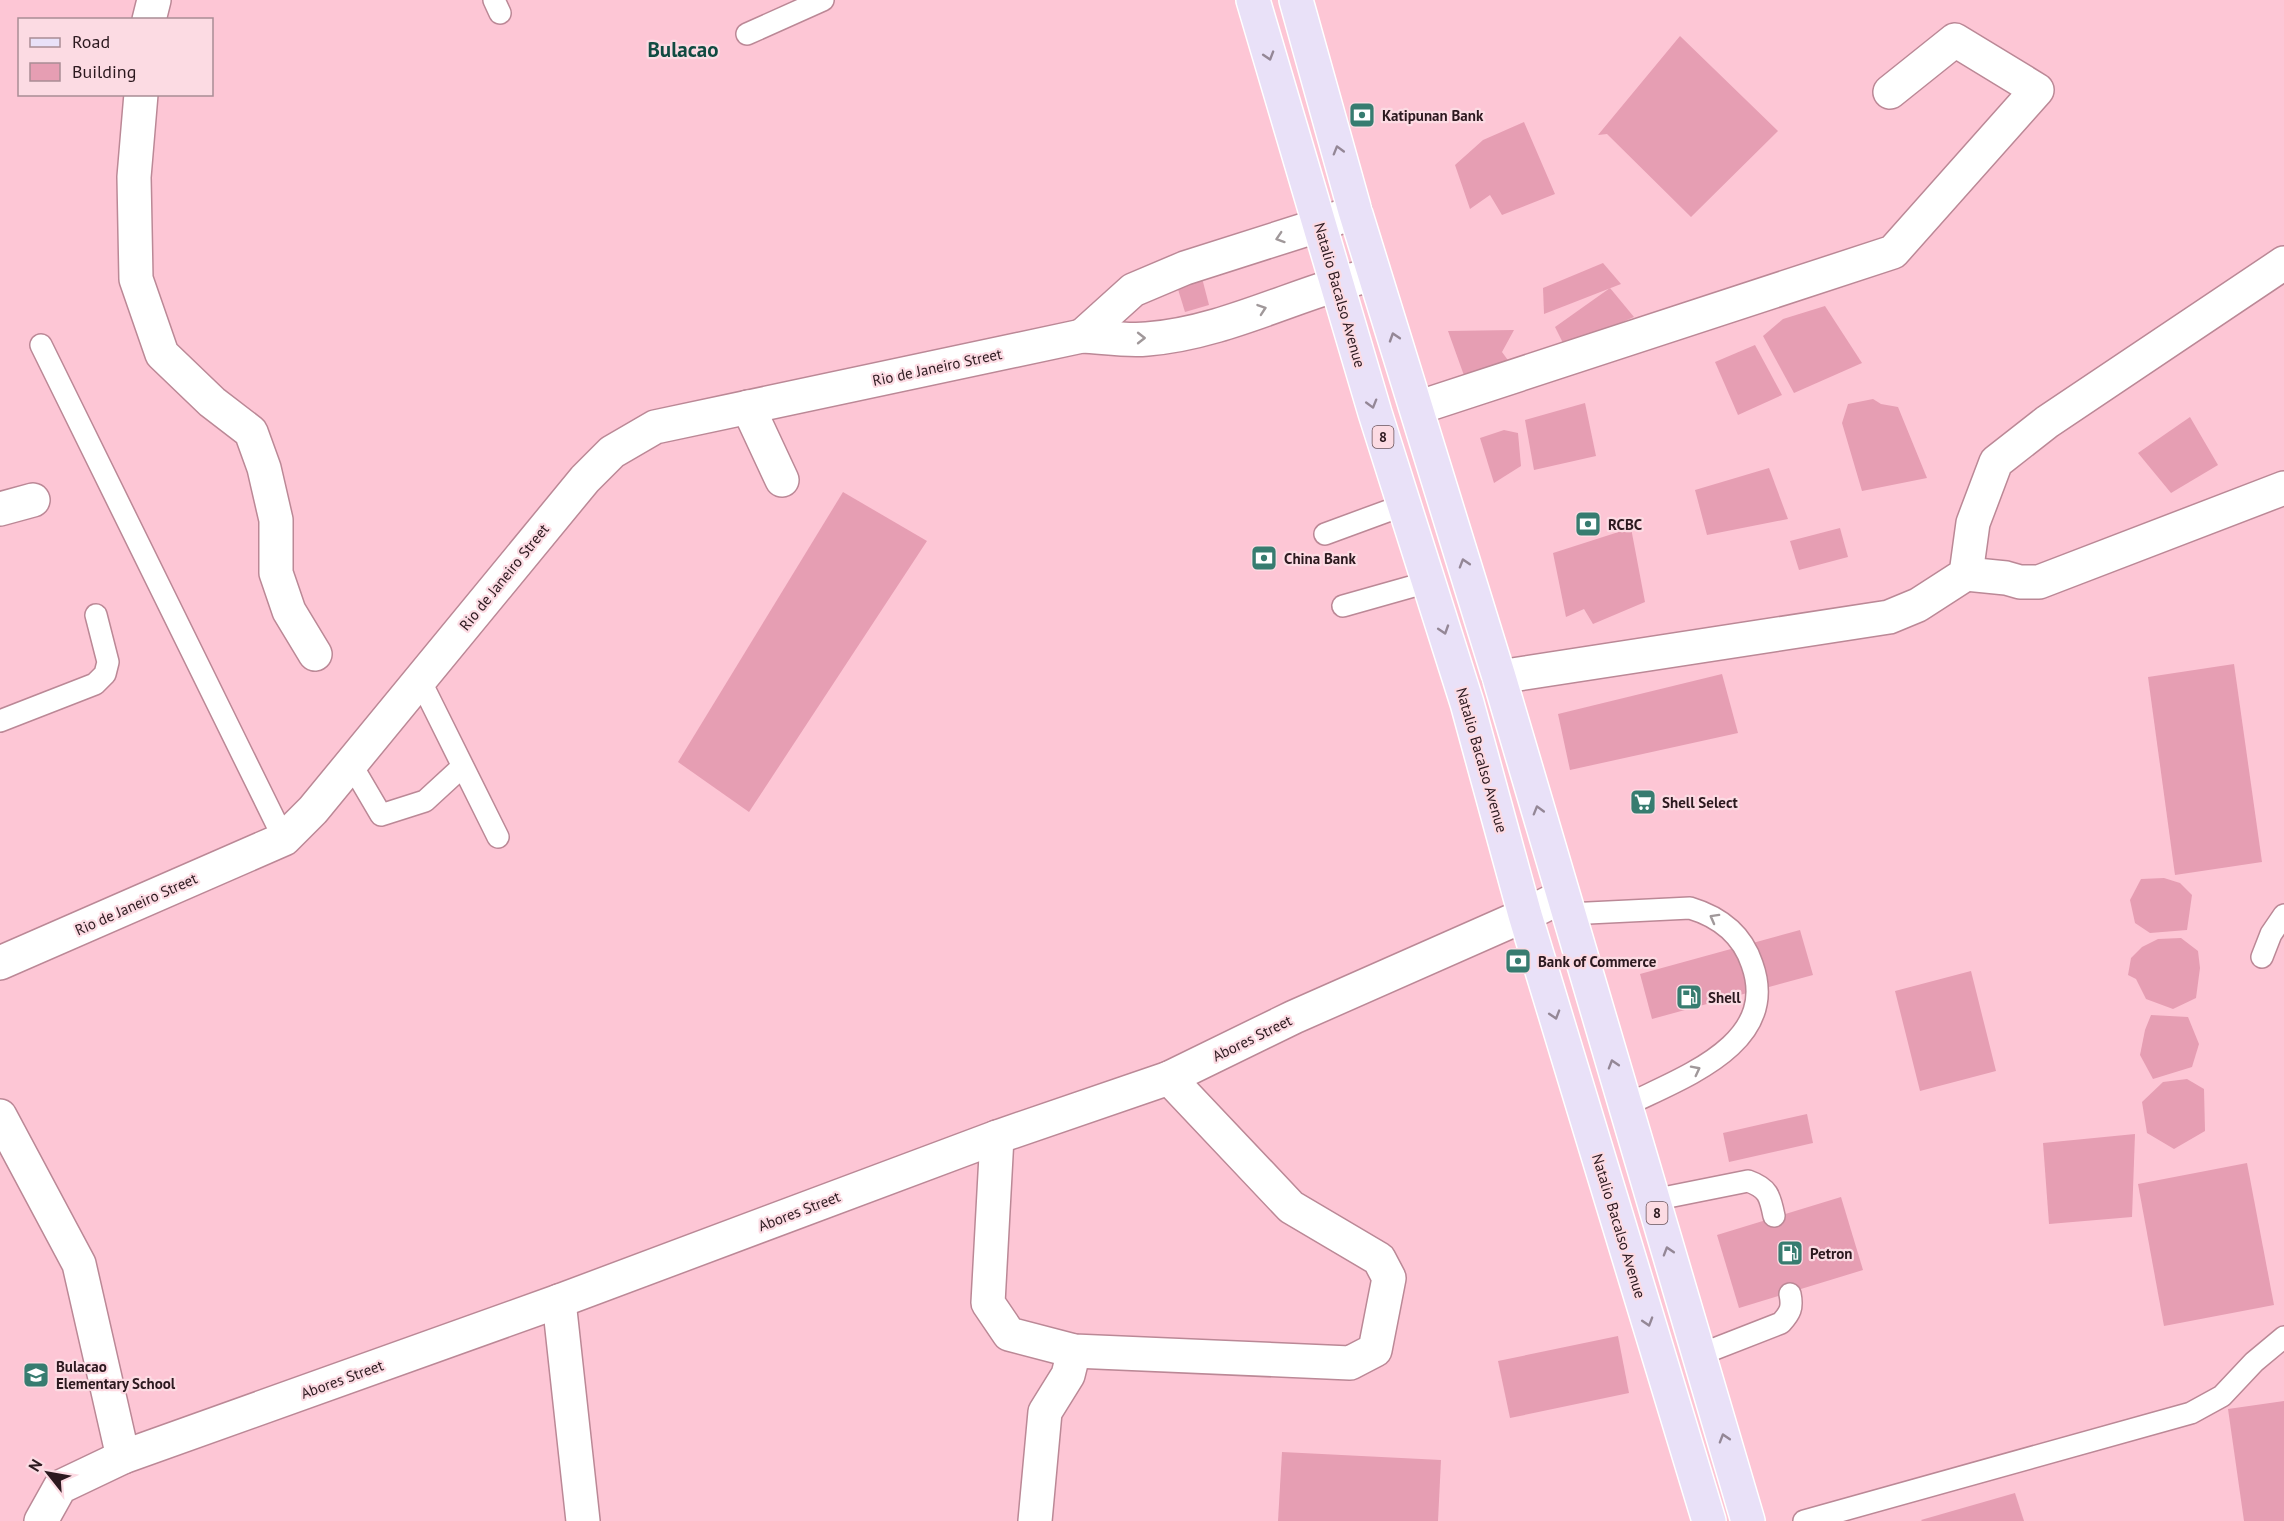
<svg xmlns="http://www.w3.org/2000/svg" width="2284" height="1521" font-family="'PT Sans',sans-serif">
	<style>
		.building { fill: #e69eb3 }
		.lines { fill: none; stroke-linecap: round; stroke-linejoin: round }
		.service-casing { stroke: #bb8896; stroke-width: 24 }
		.minor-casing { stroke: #bb8896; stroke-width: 36 }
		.primary-casing { stroke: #fff; stroke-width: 36 }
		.service { stroke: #fff; stroke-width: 21 }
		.minor { stroke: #fff; stroke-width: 33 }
		.primary { stroke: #e9e1f8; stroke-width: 33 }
		.oneway { stroke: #948796 }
		.oneway2 { stroke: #a0989a }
		.labels { text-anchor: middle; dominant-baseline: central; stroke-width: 4.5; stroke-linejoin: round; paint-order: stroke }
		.shield { fill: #fcdbe3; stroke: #6a535a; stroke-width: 1.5 }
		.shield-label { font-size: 14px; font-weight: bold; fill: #2c191f }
		.poi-label { font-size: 15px; font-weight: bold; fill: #2c191f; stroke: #fcdbe3; text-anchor: start }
		.street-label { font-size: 15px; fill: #2c191f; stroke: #fcdbe3 }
		.district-label { font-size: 21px; font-weight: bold; fill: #104b42; stroke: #fcdbe3 }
	</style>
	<rect width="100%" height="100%" fill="#fdc6d5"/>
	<g class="building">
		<polygon points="1680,36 1778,131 1691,217 1607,134 1598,135"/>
		<polygon points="1524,122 1555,194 1502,215 1490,195 1470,209 1455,165 1483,140"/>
		<polygon points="1603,263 1621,284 1544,314 1543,288"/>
		<polygon points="1202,278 1209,305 1185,312 1177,286"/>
		<polygon points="1610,288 1634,317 1565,347 1555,327"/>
		<polygon points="1825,306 1862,363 1794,393 1763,336 1783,319"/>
		<polygon points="1514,330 1502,352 1510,363 1466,381 1448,331"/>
		<polygon points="1755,345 1782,395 1738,415 1715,362"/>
		<polygon points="1873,399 1881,404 1898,407 1927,478 1862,491 1842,423 1848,404"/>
		<polygon points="1585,403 1596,456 1534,470 1525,420"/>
		<polygon points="2190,417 2218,465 2171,493 2138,453"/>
		<polygon points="1504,430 1518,433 1521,466 1494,483 1480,438"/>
		<polygon points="1769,468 1788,519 1707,535 1695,490"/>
		<polygon points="843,492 927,541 749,812 678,762"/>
		<polygon points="1631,528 1645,602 1593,624 1584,609 1566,617 1553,553"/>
		<polygon points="1840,528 1848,557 1799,570 1790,541"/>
		<polygon points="2234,664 2262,862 2175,875 2148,677"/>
		<polygon points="1722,674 1738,733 1570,770 1558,714"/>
		<polygon points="2164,878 2180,883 2192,895 2187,930 2150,933 2135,923 2130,900 2141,879"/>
		<polygon points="1800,930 1813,975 1652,1019 1640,974"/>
		<polygon points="2181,938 2198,951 2200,968 2196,998 2173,1009 2146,999 2136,979 2128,975 2131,958 2142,947 2158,939"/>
		<polygon points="1971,971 1996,1071 1920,1091 1895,991"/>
		<polygon points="2151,1015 2188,1017 2199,1044 2192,1067 2153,1079 2140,1055 2145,1030"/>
		<polygon points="2187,1079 2204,1089 2205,1131 2174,1149 2147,1133 2142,1102 2163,1082"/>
		<polygon points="1807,1114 1813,1143 1729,1162 1723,1133"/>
		<polygon points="2135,1134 2132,1217 2049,1224 2043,1143"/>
		<polygon points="2247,1163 2274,1305 2164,1326 2138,1184"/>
		<polygon points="1841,1197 1863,1270 1739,1308 1717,1235"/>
		<polygon points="1618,1336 1629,1393 1510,1418 1498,1361"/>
		<polygon points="2284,1401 2284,1521 2244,1521 2228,1409"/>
		<polygon points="1282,1452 1441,1460 1438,1521 1278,1521"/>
		<polygon points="2015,1493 2024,1521 1922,1521 1921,1520"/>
	</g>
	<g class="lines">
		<defs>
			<g id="service">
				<polyline points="494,0 500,13"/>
				<polyline points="747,34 823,0"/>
				<polyline points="41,345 284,839"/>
				<polyline points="1325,534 1404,505"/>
				<polyline points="1343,606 1428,582"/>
				<polyline points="420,680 498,837"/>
				<polyline points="0,721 95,684 105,674 108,662 96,615"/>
				<polyline points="351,764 381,815 425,801 462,767"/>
				<path d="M1568,914l122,-6c30,9 52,26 62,56 29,81 -72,114 -127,142"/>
				<polyline points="2262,957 2271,934 2284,915"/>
				<path d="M1653,1200l95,-19c20,7 22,15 26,35"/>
				<path d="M1699,1355l82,-32c9,-10 12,-15 9,-29"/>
				<polyline points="1804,1521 2191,1413 2222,1396 2254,1362 2284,1337"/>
			</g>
			<g id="minor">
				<polyline points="149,20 154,0"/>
				<polyline points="141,94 134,177 136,279 162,354 212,402 251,432 264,468 276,520 276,573 289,611 315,654"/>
				<polyline points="1082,336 1133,290 1185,268 1320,225 1355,211"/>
				<polyline points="748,407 782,480"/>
				<polyline points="1417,408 1893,252 2037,90 1955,40 1890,92"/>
				<polyline points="0,509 33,500"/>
				<polyline points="1966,574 2006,578 2020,582 2039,582 2284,488"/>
				<polyline points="1499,677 1889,617 1918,605 1966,574 1973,523 1996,462 2047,422 2284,263"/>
				<path d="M0,963l284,-124 29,-29 272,-331 27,-27 43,-25 427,-91c21,1 44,5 65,3 78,-6 151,-47 227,-65"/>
				<polyline points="0,1116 79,1264 123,1457"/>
				<polyline points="997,1137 988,1303 1009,1334 1074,1351 1350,1363 1375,1350 1389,1278 1379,1259 1291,1207 1169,1078"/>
				<polyline points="559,1301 583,1521"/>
				<polyline points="41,1521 60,1487 123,1457 559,1301 997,1137 1169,1078 1294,1017 1525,915 1563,896"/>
				<polyline points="1035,1521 1045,1412 1068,1375 1074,1351"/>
			</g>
			<g id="primary">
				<polyline points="1253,0 1375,413 1467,703 1525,915 1709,1521"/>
				<polyline points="1296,0 1355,211 1499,677 1748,1521"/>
			</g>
		</defs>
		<use href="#service" class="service-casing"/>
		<use href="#minor" class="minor-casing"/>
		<use href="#primary" class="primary-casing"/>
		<use href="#service" class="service"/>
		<use href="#minor" class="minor"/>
		<use href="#primary" class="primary"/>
	</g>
	<defs><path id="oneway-chevron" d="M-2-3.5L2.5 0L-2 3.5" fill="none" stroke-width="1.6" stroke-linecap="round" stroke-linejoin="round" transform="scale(1.5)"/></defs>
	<g class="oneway">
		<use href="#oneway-chevron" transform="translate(1269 56) rotate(73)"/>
		<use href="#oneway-chevron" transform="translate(1338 150) rotate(-106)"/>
		<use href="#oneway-chevron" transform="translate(1394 337) rotate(-108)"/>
		<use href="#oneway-chevron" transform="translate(1372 404) rotate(74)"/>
		<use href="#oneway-chevron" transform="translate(1464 563) rotate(-107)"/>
		<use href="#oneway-chevron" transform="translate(1444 630) rotate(72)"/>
		<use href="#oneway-chevron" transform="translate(1538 810) rotate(-106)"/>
		<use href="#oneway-chevron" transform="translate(1555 1015) rotate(73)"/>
		<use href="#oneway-chevron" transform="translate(1613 1064) rotate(-107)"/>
		<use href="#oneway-chevron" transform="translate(1668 1251) rotate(-107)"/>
		<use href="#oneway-chevron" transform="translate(1648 1322) rotate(73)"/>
		<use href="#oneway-chevron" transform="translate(1724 1438) rotate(-107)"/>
	</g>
	<g class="oneway2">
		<use href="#oneway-chevron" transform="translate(1280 238) rotate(162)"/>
		<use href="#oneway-chevron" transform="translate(1262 309) rotate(-19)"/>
		<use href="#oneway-chevron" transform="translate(1141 338)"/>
		<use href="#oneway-chevron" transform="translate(1714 918) rotate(-151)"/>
		<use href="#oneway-chevron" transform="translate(1696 1070) rotate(-27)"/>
	</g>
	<defs>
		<symbol id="bank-square" viewBox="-11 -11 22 22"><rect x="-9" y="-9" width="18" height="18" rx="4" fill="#377c70" stroke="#fcdbe3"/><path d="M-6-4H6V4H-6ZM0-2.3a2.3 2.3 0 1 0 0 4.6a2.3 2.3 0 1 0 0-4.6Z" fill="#fff"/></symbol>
		<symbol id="supermarket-square" viewBox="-11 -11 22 22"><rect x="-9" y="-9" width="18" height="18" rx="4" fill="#377c70" stroke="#fcdbe3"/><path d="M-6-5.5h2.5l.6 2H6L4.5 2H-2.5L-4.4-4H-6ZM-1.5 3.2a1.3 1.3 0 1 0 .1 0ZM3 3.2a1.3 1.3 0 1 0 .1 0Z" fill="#fff"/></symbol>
		<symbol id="fuel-square" viewBox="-11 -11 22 22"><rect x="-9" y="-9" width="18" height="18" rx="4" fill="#377c70" stroke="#fcdbe3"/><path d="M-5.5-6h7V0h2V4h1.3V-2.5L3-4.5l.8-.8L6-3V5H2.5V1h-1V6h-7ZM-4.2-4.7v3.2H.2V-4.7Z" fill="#fff"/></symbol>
		<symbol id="school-square" viewBox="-11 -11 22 22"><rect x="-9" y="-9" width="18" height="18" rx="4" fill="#377c70" stroke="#fcdbe3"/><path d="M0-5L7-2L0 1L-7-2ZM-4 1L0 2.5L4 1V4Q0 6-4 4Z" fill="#fff"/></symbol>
	</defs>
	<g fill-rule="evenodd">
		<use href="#bank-square" x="1347" y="100" width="30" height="30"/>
		<use href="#bank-square" x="1573" y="509" width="30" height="30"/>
		<use href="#bank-square" x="1249" y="543" width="30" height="30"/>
		<use href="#supermarket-square" x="1628" y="787" width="30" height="30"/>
		<use href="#bank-square" x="1503" y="946" width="30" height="30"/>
		<use href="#fuel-square" x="1674" y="982" width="30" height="30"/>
		<use href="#fuel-square" x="1775" y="1238" width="30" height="30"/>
		<use href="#school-square" x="21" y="1360" width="30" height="30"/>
	</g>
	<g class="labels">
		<g class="shield">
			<rect x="1372.5" y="426" width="21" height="22" rx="4.5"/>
			<rect x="1646.5" y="1202" width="21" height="22" rx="4.5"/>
		</g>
		<g class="shield-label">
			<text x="1383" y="437">8</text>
			<text x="1657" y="1213">8</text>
		</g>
		<g class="poi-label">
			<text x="1382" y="115">Katipunan Bank</text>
			<text x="1608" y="524">RCBC</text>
			<text x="1284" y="558">China Bank</text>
			<text x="1662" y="802">Shell Select</text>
			<text x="1538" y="961">Bank of Commerce</text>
			<text x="1708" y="997">Shell</text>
			<text x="1810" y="1253">Petron</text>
			<text x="56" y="1366">Bulacao<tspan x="56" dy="17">Elementary School</tspan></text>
		</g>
		<g class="street-label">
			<text transform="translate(1340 295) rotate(74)">Natalio Bacalso Avenue</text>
			<text transform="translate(937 367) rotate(-12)">Rio de Janeiro Street</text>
			<text transform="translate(504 577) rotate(-51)">Rio de Janeiro Street</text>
			<text transform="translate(1482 760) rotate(74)">Natalio Bacalso Avenue</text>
			<text transform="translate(136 904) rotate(-24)">Rio de Janeiro Street</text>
			<text transform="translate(1252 1038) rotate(-26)">Abores Street</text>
			<text transform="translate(799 1211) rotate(-21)">Abores Street</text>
			<text transform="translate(1619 1226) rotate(73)">Natalio Bacalso Avenue</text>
			<text transform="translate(342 1379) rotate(-20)">Abores Street</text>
		</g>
		<g class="district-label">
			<text x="683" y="49">Bulacao</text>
		</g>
	</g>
	<rect x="18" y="18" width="195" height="78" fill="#fcdbe3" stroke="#a98d95" stroke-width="1.5"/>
	<rect x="30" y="38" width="30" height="9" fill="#e9e1f8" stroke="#a98d95" stroke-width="1.5"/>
	<text x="72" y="48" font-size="18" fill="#2c191f">Road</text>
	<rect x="30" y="63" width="30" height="18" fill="#e69eb3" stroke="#a98d95" stroke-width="1.5"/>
	<text x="72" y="78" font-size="18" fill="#2c191f">Building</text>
	<g transform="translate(48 1473) rotate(301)" stroke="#fcdbe3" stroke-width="4.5" paint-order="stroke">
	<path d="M0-4.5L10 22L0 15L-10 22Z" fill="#2c191f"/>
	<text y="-9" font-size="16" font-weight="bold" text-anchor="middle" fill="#2c191f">N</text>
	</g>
</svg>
